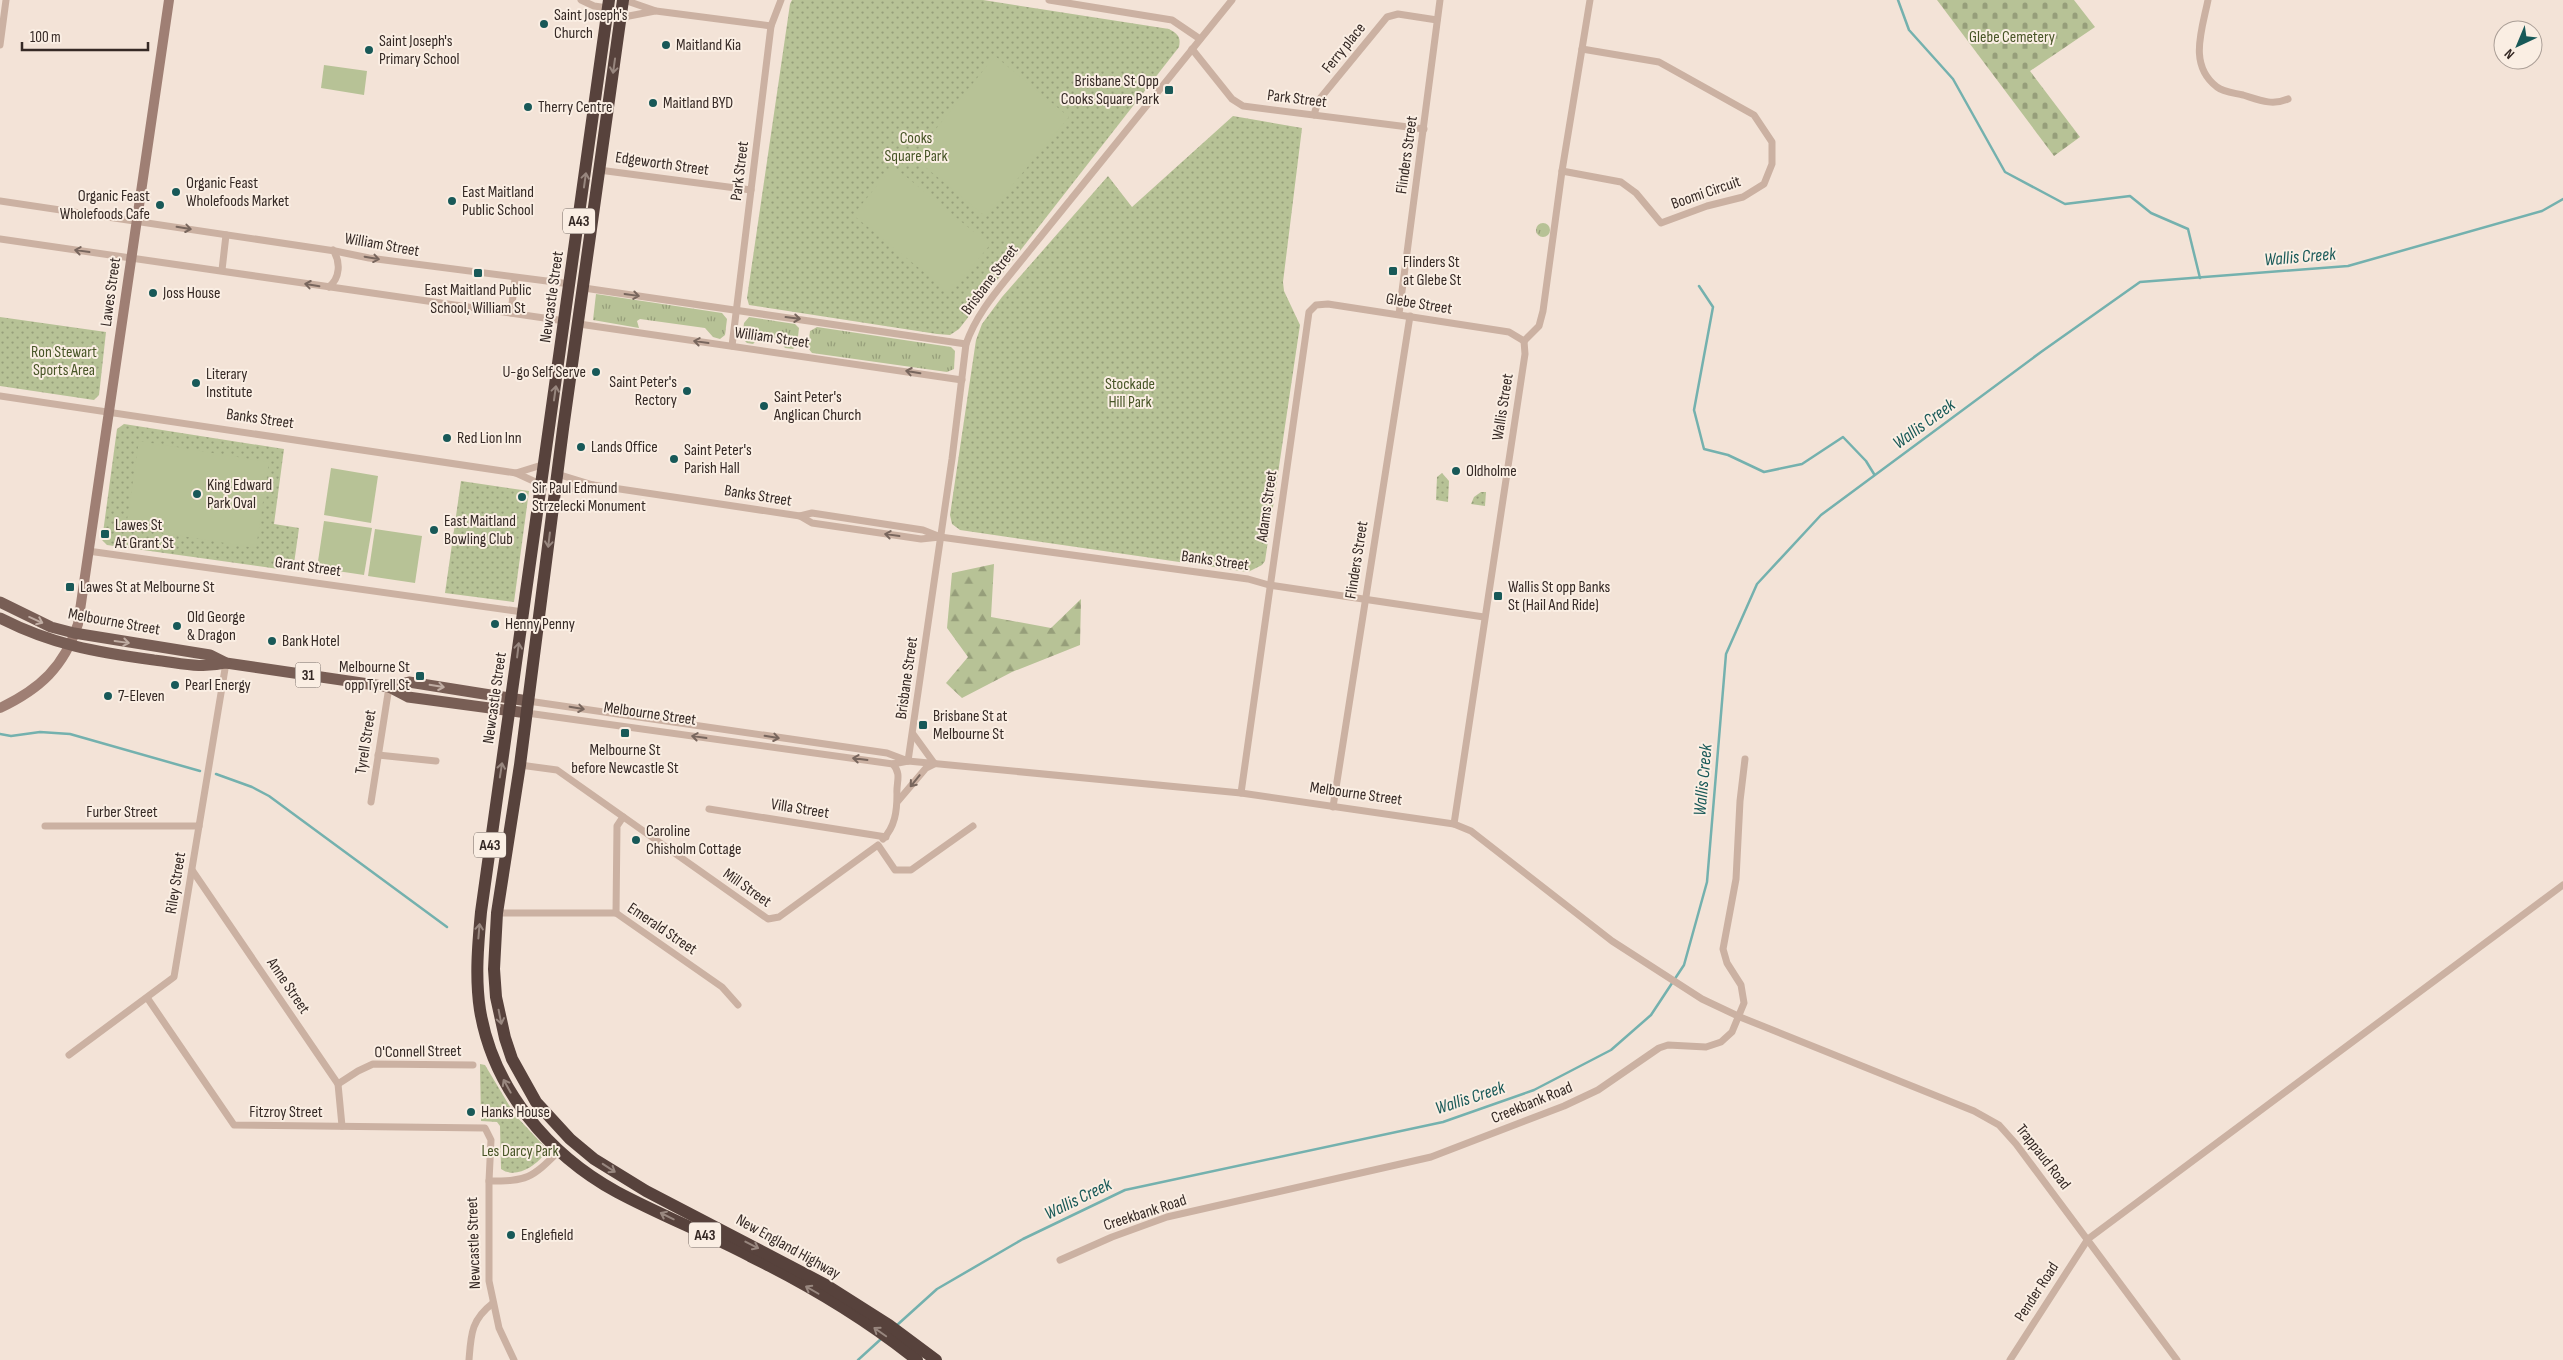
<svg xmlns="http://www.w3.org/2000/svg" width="2563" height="1360" font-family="'Sofia Sans Condensed',sans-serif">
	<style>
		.grass { fill: url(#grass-tufts) }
		.forest { fill: url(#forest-firs) }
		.cemetery { fill: url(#cemetery-stones) }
		.park { fill: url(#park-dots) }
		.pitch { fill: #b7c296 }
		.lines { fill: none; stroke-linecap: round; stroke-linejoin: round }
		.stream { stroke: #74b1ae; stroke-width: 2.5 }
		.street { stroke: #cbb1a2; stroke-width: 7 }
		.secondary { stroke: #9f7f74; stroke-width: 10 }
		.primary { stroke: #785e55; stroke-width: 11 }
		.highway { stroke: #57423c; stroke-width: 12 }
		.oneway { stroke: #98877f }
		.oneway2 { stroke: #78665d }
		.oneway3 { stroke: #c0ada3 }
		.poi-dot { fill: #185958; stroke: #faeee3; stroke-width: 2 }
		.labels { text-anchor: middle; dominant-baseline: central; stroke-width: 4; stroke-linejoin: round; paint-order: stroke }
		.shield { fill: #faeee3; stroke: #70645e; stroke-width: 1 }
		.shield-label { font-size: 15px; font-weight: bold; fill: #352925 }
		.poi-label { font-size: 16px; fill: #352925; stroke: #faeee3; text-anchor: start }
		.park-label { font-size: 16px; fill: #485527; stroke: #faeee3 }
		.street-label { font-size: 16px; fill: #352925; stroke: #faeee3 }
		.water-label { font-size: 18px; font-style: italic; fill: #185958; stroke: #faeee3 }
	</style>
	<defs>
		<pattern id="grass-tufts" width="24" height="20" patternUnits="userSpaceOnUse" patternTransform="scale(1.25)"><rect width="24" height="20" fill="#b7c296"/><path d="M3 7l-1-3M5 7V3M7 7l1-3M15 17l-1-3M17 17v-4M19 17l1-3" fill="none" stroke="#969e7a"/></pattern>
		<pattern id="forest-firs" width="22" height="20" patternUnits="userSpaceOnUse" patternTransform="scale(1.25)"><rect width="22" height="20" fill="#b7c296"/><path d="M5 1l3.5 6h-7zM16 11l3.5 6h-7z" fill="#969e7a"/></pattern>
		<pattern id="cemetery-stones" width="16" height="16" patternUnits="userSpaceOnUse" patternTransform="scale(1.25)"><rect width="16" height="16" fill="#b7c296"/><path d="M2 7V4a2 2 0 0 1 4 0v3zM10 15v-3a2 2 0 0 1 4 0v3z" fill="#969e7a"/></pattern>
		<pattern id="park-dots" width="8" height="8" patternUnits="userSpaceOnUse" patternTransform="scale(1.25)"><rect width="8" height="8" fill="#b7c296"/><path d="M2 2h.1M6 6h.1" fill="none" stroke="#969e7a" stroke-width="1.8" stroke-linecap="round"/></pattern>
	</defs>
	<rect width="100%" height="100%" fill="#f3e3d7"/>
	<g class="grass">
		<circle cx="1543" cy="230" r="7"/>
		<polygon points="596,294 722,313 727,319 725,335 720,339 713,337 705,328 640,319 637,321 639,328 593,320"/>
		<polygon points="749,317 795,324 799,328 797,345 793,349 785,348 777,338 750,334 755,342 753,344 747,343 742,338 744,323"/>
		<polygon points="817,327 951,347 955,351 954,369 947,372 812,353 808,348 810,331"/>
	</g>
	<polygon class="forest" points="994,564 991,617 1051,628 1081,599 1080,645 1012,672 962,698 946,683 968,657 947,628 952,573"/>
	<polygon class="cemetery" points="1937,0 2074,0 2095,27 2030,71 2080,137 2054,156"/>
	<g class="park">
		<path d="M792,0h191l186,29c9,5 12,8 10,18l-220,282 -9,6 -13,-1 -188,-29 -2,-7 43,-294z"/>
		<polygon points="1233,116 1302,128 1283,282 1284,291 1300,325 1265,561 1262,565 1248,572 960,530 952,524 950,515 976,340 982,324 1002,297 1108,176 1132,207"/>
		<polygon points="0,317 106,332 99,395 94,400 0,386"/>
		<polygon points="124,424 284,449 274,524 299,528 293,571 107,545 102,540 117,429"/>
		<polygon points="1442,473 1449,481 1448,502 1436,500 1437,477"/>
		<polygon points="461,481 529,491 514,602 445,593"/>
		<polygon points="1481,492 1486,492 1485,506 1471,504 1474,497"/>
		<path d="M480,1064l5,1 30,50 29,31 -1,10c-9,11 -28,23 -42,13l-1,-43 -3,-4 -16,-1z"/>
	</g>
	<g class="pitch">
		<polygon points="995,56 1069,117 986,217 913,157"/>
		<polygon points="324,65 367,71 364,95 321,88"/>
		<polygon points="893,166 990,245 950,293 853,215"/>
		<polygon points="139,441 269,462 256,548 126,527"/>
		<polygon points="331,468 378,476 371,523 324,515"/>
		<polygon points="324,521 372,528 364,575 317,568"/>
		<polygon points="375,529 422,536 415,583 368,576"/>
	</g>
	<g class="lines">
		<g class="stream">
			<polyline points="1898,0 1909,30 1953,79 2005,172 2065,204 2130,196 2151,213 2188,229 2200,278"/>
			<polyline points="1699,286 1713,307 1694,410 1704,449 1728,455 1764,472 1802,464 1843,437 1866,461 1874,474"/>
			<polyline points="0,734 11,736 40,732 70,734 200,771"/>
			<polyline points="216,774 252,787 269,796 447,927"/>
			<polyline points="896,1326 937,1289 1023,1239 1125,1190 1443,1122 1534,1090 1611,1050 1651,1015 1684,965 1707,882 1726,654 1757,584 1821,515 2041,352 2140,282 2348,266 2542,211 2563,199"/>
			<polyline points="858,1360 881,1339"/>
		</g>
		<g class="street">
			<polyline points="581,0 594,6 608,8"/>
			<polyline points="624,0 656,11 771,26"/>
			<polyline points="1049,0 1172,20 1200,39"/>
			<path d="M2208,0c-6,30 -20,65 9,87 6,5 18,6 26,8 16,5 29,11 45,4"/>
			<polyline points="620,21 629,16 655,11"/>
			<polyline points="0,45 6,0"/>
			<polyline points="1192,49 1232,99 1243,106 1424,129"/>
			<polyline points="1314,115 1318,101 1387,17 1398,14 1437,20"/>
			<polyline points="599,170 751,190"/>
			<polyline points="1562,171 1621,182 1636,193 1661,223 1707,206 1743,197 1764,184 1772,164 1772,142 1754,115 1659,62 1582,49"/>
			<polyline points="0,201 335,251 369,258 570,284"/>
			<polyline points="0,239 565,321"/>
			<polyline points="222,270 226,235"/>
			<path d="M329,287c11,-9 12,-25 4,-37"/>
			<polyline points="584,288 966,344"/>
			<polyline points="511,313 515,279"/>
			<polyline points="1399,314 1440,0"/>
			<polyline points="579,324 962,380"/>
			<polyline points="1524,341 1539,326 1543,311 1562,171 1590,0"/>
			<polyline points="732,346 771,26 781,0"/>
			<polyline points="0,396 516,473 542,485"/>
			<polyline points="516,473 545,464"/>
			<polyline points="557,474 593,485 800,516 812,523 921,539 940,537 1248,579 1269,585 1484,617"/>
			<polyline points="555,492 593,485"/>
			<polyline points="800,516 812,513 923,530 938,536"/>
			<polyline points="88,551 523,612"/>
			<polyline points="528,701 887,753 908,761 1241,793 1454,824 1471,831 1612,941 1702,999 1740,1017 1974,1111 1999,1125 2016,1144 2177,1360"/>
			<polyline points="527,713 893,764 908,761"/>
			<polyline points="913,734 934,763"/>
			<polyline points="378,755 436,761"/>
			<path d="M908,761l44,-302 14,-115c9,-26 25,-46 42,-67l224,-277"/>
			<polyline points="520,765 557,770 768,919 779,917 878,845 895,870 911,870 973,826"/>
			<polyline points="1241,793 1309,312 1316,305 1328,304 1509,332 1524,341"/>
			<polyline points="898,801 926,768 934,764"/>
			<polyline points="371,802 389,687"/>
			<polyline points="1333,807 1410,316"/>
			<polyline points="709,809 886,837"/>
			<polyline points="1454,824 1525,354 1524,341"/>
			<polyline points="45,826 199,826"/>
			<path d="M883,839c12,-12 14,-28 14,-45 -1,-12 5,-19 -4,-30"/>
			<polyline points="192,870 338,1084 342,1126"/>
			<polyline points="497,913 616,913 722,987 738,1005"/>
			<polyline points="616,913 617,826 623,817"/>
			<polyline points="148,999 234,1125 485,1128 491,1140 489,1181 489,1281 499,1328 514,1360"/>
			<polyline points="69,1055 174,977 226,663"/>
			<polyline points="338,1084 358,1071 373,1064 473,1065"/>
			<path d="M489,1181c38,0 42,-2 70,-30"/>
			<polyline points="1060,1260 1112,1237 1167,1217 1431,1157 1564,1106 1598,1090 1659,1048 1668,1045 1706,1047 1721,1042 1732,1032 1744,1003 1741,985 1727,963 1723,949 1736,879 1740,801 1745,759"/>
			<path d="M469,1360c2,-26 2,-40 24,-57"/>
			<polyline points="2010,1360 2088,1239 2563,885"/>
		</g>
		<path class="secondary" d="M0,708c40,-19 64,-41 78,-84l91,-624"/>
		<g class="primary">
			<polyline points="0,602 51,627 74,633 210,655 226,663 389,687 408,697 527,713"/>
			<path d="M0,618c53,27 96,34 154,42 27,3 46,9 72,3"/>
			<polyline points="389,687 409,682 528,701"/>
		</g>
		<g class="highway">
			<path d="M609,0l-128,912c-3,32 -6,66 -1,98 13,79 69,145 137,182 43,23 89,41 133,64 59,29 116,63 167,104"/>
			<polyline points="623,0 563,429 520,765 497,913 494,969 496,997 505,1038 512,1059 536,1102 570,1139 594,1159 646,1191 826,1285 889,1325 936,1360"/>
		</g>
	</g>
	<defs><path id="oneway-shaft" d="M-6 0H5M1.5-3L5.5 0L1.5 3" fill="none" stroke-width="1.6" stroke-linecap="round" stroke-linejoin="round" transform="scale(1.25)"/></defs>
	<g class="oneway">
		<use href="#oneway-shaft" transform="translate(614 66) rotate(98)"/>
		<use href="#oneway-shaft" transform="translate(585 180) rotate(-82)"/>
		<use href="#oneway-shaft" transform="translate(555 393) rotate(-82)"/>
		<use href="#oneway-shaft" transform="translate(549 540) rotate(97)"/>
		<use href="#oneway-shaft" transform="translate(518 650) rotate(-83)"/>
		<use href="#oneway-shaft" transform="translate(501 770) rotate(-81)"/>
		<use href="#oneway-shaft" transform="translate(479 931) rotate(-85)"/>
		<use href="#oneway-shaft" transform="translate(500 1017) rotate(79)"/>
		<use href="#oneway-shaft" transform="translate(507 1086) rotate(-119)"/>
		<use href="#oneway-shaft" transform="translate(609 1168) rotate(33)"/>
		<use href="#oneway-shaft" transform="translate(667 1216) rotate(-154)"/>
		<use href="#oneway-shaft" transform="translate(752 1245) rotate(27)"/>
		<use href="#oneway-shaft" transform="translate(812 1290) rotate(-150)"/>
		<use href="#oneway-shaft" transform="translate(880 1332) rotate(-145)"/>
	</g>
	<g class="oneway2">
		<use href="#oneway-shaft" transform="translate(184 228) rotate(9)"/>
		<use href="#oneway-shaft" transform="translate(82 251) rotate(-172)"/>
		<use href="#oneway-shaft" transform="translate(372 258) rotate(10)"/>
		<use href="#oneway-shaft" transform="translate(312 285) rotate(-171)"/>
		<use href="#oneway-shaft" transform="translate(632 295) rotate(8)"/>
		<use href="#oneway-shaft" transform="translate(793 318) rotate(7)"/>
		<use href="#oneway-shaft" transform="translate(701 342) rotate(-172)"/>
		<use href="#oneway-shaft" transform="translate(913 372) rotate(-171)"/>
		<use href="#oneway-shaft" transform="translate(892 535) rotate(-172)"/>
		<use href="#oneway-shaft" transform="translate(577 708) rotate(9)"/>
		<use href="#oneway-shaft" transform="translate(699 737) rotate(-172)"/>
		<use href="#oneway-shaft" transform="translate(772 737) rotate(9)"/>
		<use href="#oneway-shaft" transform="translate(860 759) rotate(-173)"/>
		<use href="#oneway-shaft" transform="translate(915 781) rotate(129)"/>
	</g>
	<g class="oneway3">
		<use href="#oneway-shaft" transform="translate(36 620) rotate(24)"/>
		<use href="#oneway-shaft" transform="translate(122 642) rotate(8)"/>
		<use href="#oneway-shaft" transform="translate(437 686) rotate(9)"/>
	</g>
	<g class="poi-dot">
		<circle cx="544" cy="24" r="5"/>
		<circle cx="666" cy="45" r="5"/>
		<circle cx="369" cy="50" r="5"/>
		<rect x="1164" y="85" width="10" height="10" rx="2.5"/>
		<circle cx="653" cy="103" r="5"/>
		<circle cx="528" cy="107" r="5"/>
		<circle cx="176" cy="192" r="5"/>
		<circle cx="452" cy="201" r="5"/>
		<circle cx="160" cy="205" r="5"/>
		<rect x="1388" y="266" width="10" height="10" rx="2.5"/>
		<rect x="473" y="268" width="10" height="10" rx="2.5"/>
		<circle cx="153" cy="293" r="5"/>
		<circle cx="596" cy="372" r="5"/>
		<circle cx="196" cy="383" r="5"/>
		<circle cx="687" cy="391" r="5"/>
		<circle cx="764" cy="406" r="5"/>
		<circle cx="447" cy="438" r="5"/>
		<circle cx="581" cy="447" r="5"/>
		<circle cx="674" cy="459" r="5"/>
		<circle cx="1456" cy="471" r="5"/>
		<circle cx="197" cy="494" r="5"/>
		<circle cx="522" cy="497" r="5"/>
		<circle cx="434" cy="530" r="5"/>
		<rect x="100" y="529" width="10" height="10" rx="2.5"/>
		<rect x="65" y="582" width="10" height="10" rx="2.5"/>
		<rect x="1493" y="591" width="10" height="10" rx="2.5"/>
		<circle cx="495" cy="624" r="5"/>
		<circle cx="177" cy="626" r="5"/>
		<circle cx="272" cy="641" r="5"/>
		<rect x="415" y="671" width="10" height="10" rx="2.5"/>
		<circle cx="175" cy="685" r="5"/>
		<circle cx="108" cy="696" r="5"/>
		<rect x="918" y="720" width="10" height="10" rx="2.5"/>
		<rect x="620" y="728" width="10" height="10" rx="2.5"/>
		<circle cx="636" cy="840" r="5"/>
		<circle cx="471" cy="1112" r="5"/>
		<circle cx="511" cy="1235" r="5"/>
	</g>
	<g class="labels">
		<g class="shield">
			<rect x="563" y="208.5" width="32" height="25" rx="4"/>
			<rect x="295.5" y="662.5" width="25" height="25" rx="4"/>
			<rect x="474" y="832.5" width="32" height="25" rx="4"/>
			<rect x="689" y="1222.5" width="32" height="25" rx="4"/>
		</g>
		<g class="shield-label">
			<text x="579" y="221">A43</text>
			<text x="308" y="675">31</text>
			<text x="490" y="845">A43</text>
			<text x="705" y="1235">A43</text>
		</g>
		<g class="poi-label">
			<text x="554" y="15">Saint Joseph's<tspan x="554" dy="18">Church</tspan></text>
			<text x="379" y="41">Saint Joseph's<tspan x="379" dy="18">Primary School</tspan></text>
			<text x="676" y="45">Maitland Kia</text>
			<text x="1159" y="81" text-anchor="end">Brisbane St Opp<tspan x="1159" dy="18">Cooks Square Park</tspan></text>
			<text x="663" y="103">Maitland BYD</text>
			<text x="538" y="107">Therry Centre</text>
			<text x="186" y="183">Organic Feast<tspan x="186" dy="18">Wholefoods Market</tspan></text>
			<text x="462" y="192">East Maitland<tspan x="462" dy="18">Public School</tspan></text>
			<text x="150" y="196" text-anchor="end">Organic Feast<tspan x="150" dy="18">Wholefoods Cafe</tspan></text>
			<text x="1403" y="262">Flinders St<tspan x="1403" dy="18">at Glebe St</tspan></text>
			<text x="478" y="290" text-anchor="middle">East Maitland Public<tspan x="478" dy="18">School, William St</tspan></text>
			<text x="163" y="293">Joss House</text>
			<text x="586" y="372" text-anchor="end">U-go Self Serve</text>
			<text x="206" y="374">Literary<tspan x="206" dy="18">Institute</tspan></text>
			<text x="677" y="382" text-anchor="end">Saint Peter's<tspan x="677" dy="18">Rectory</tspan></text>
			<text x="774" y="397">Saint Peter's<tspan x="774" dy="18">Anglican Church</tspan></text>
			<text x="457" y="438">Red Lion Inn</text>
			<text x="591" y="447">Lands Office</text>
			<text x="684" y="450">Saint Peter's<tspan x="684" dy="18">Parish Hall</tspan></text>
			<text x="1466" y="471">Oldholme</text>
			<text x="207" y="485">King Edward<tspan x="207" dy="18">Park Oval</tspan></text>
			<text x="532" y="488">Sir Paul Edmund<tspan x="532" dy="18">Strzelecki Monument</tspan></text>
			<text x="444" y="521">East Maitland<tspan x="444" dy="18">Bowling Club</tspan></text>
			<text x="115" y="525">Lawes St<tspan x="115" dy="18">At Grant St</tspan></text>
			<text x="80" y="587">Lawes St at Melbourne St</text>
			<text x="1508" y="587">Wallis St opp Banks<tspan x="1508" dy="18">St (Hail And Ride)</tspan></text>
			<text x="187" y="617">Old George<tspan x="187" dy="18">&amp; Dragon</tspan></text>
			<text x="505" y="624">Henny Penny</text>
			<text x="282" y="641">Bank Hotel</text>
			<text x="410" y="667" text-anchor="end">Melbourne St<tspan x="410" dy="18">opp Tyrell St</tspan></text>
			<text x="185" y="685">Pearl Energy</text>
			<text x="118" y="696">7-Eleven</text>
			<text x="933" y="716">Brisbane St at<tspan x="933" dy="18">Melbourne St</tspan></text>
			<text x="625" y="750" text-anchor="middle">Melbourne St<tspan x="625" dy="18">before Newcastle St</tspan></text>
			<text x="646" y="831">Caroline<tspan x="646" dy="18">Chisholm Cottage</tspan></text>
			<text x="481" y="1112">Hanks House</text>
			<text x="521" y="1235">Englefield</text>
		</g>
		<g class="park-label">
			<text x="2012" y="37">Glebe Cemetery</text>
			<text x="916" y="138">Cooks<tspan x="916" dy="18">Square Park</tspan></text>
			<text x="64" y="352">Ron Stewart<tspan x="64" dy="18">Sports Area</tspan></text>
			<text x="1130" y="384">Stockade<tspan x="1130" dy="18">Hill Park</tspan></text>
			<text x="520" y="1151">Les Darcy Park</text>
		</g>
		<g class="street-label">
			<text transform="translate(1344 48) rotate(-51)">Ferry place</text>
			<text transform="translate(1297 99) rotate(7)">Park Street</text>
			<text transform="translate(1407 155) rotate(-82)">Flinders Street</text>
			<text transform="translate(662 164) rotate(8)">Edgeworth Street</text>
			<text transform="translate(740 171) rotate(-83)">Park Street</text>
			<text transform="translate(1706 193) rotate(-19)">Boomi Circuit</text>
			<text transform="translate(382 245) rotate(10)">William Street</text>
			<text transform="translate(990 280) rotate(-53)">Brisbane Street</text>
			<text transform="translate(111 292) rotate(-82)">Lawes Street</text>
			<text transform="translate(552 297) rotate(-82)">Newcastle Street</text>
			<text transform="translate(1419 304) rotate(9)">Glebe Street</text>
			<text transform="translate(772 338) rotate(8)">William Street</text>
			<text transform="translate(1503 407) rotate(-81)">Wallis Street</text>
			<text transform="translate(260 419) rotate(8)">Banks Street</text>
			<text transform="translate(758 496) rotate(9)">Banks Street</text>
			<text transform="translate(1267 506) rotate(-82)">Adams Street</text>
			<text transform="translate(1357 560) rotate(-81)">Flinders Street</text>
			<text transform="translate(1215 561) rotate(8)">Banks Street</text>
			<text transform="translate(308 567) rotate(8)">Grant Street</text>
			<text transform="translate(114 622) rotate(10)">Melbourne Street</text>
			<text transform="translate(907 678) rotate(-82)">Brisbane Street</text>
			<text transform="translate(495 698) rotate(-82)">Newcastle Street</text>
			<text transform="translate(650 714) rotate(8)">Melbourne Street</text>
			<text transform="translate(366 742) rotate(-81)">Tyrell Street</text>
			<text transform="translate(1356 794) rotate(8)">Melbourne Street</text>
			<text transform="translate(800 809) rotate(9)">Villa Street</text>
			<text x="122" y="812">Furber Street</text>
			<text transform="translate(176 883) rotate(-81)">Riley Street</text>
			<text transform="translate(747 888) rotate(35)">Mill Street</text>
			<text transform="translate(662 929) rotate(34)">Emerald Street</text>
			<text transform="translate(288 986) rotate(56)">Anne Street</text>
			<text transform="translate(418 1052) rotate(-1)">O'Connell Street</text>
			<text transform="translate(1532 1103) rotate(-22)">Creekbank Road</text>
			<text x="286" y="1112">Fitzroy Street</text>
			<text transform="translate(2043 1157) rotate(52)">Trappaud Road</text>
			<text transform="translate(1145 1213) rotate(-18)">Creekbank Road</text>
			<text transform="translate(474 1243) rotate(-92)">Newcastle Street</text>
			<text transform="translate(788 1247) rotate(29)">New England Highway</text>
			<text transform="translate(2037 1292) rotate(-57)">Pender Road</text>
		</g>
		<g class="water-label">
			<text transform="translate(2300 257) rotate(-5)">Wallis Creek</text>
			<text transform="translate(1924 424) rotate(-36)">Wallis Creek</text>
			<text transform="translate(1703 780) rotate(-85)">Wallis Creek</text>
			<text transform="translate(1470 1098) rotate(-18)">Wallis Creek</text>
			<text transform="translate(1078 1199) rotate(-26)">Wallis Creek</text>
		</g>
	</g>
	<g transform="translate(2518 45) rotate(224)"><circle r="24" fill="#faeee3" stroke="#ab9f97"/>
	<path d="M0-4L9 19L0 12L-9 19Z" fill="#185958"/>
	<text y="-8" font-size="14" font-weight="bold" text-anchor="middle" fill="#352925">N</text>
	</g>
	<path d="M22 42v8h126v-8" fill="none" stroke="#352925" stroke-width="2.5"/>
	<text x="30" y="42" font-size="15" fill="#352925" stroke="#faeee3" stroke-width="4" paint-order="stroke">100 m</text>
</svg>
